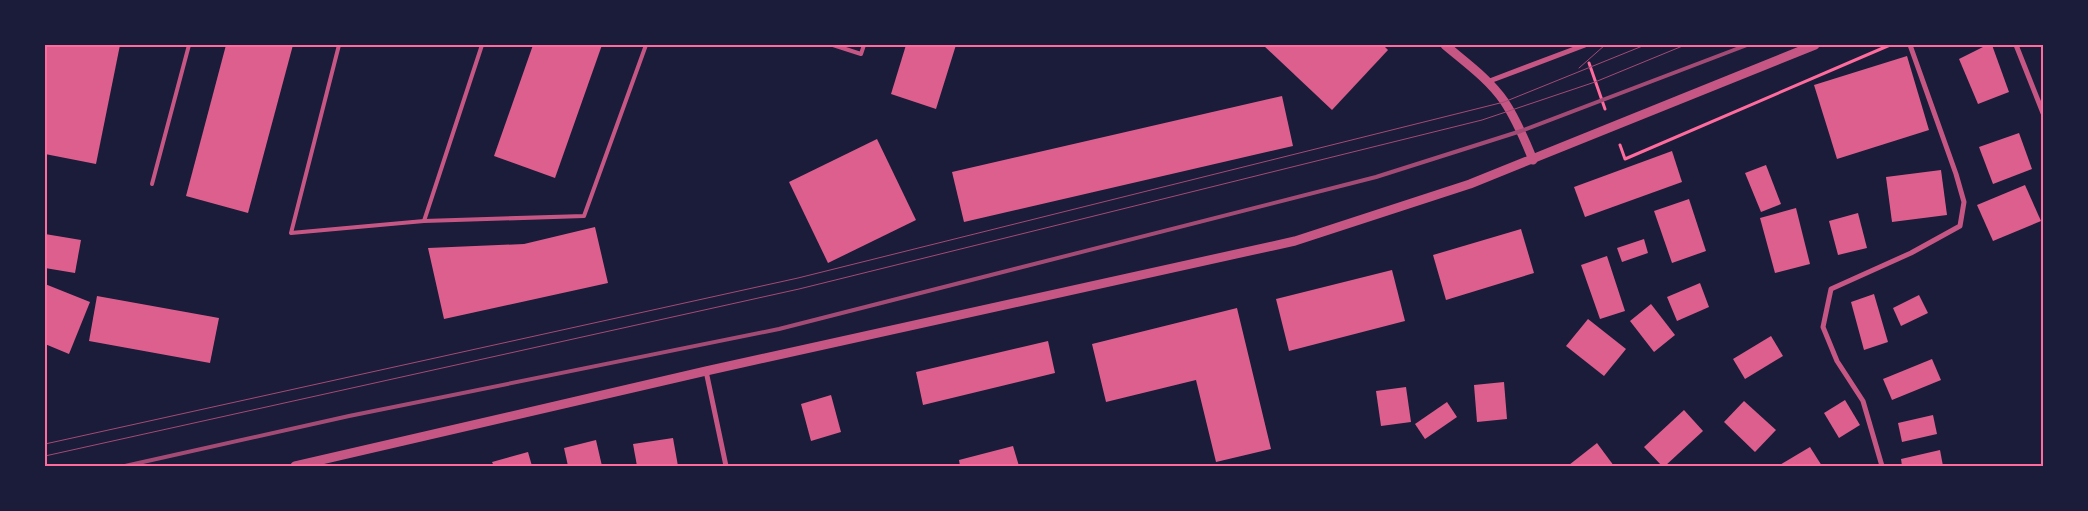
<svg xmlns="http://www.w3.org/2000/svg" width="2088" height="511" font-family="'Fira Sans Condensed',sans-serif">
	<style>
		.building { fill: #dd5f8e }
		.lines { fill: none; stroke-linecap: round; stroke-linejoin: round }
		.path { stroke: #ff6b9d; stroke-width: 3 }
		.service { stroke: #c65784; stroke-width: 4 }
		.minor { stroke: #c65784; stroke-width: 5 }
		.tertiary { stroke: #c65784; stroke-width: 9 }
		.tram { stroke: #a44b75; stroke-width: 1 }
		.rail { stroke: #a44b75; stroke-width: 4 }
		.neatline { fill: none; stroke: #ff6b9d; stroke-width: 2 }
	</style>
	<rect width="100%" height="100%" fill="#1b1b3a"/>
	<g class="building">
		<polygon points="45,45 120,45 96,164 45,154"/>
		<polygon points="226,45 293,45 248,213 186,196"/>
		<polygon points="533,45 602,45 555,178 494,156"/>
		<polygon points="906,45 956,45 936,109 891,94"/>
		<polygon points="1263,45 1383,45 1388,50 1332,110"/>
		<polygon points="1987,45 1992,45 2009,92 1978,104 1959,59"/>
		<polygon points="1907,56 1929,130 1837,159 1814,85"/>
		<polygon points="1282,96 1293,146 964,222 952,172"/>
		<polygon points="2019,133 2032,169 1993,184 1979,147"/>
		<polygon points="877,139 916,220 828,263 789,182"/>
		<polygon points="1672,151 1682,182 1585,217 1574,187"/>
		<polygon points="1766,165 1781,204 1761,212 1745,173"/>
		<polygon points="1941,170 1947,215 1892,222 1886,177"/>
		<polygon points="2025,185 2041,221 1993,241 1977,205"/>
		<polygon points="1689,199 1706,251 1672,263 1654,211"/>
		<polygon points="1796,208 1810,264 1775,273 1760,218"/>
		<polygon points="1858,213 1867,248 1838,255 1829,221"/>
		<polygon points="595,227 608,283 444,319 428,248 524,244"/>
		<polygon points="1521,229 1534,273 1446,300 1433,255"/>
		<polygon points="45,234 81,240 75,273 45,268"/>
		<polygon points="1644,239 1648,253 1622,262 1617,248"/>
		<polygon points="1607,256 1625,311 1600,319 1581,265"/>
		<polygon points="1392,270 1405,321 1289,351 1276,299"/>
		<polygon points="1700,283 1709,307 1677,321 1667,297"/>
		<polygon points="45,284 90,302 69,354 45,344"/>
		<polygon points="1874,294 1888,342 1864,350 1851,302"/>
		<polygon points="1919,295 1928,313 1901,326 1893,308"/>
		<polygon points="97,296 219,318 210,363 89,341"/>
		<polygon points="1651,304 1675,335 1654,352 1630,321"/>
		<polygon points="1237,308 1271,449 1216,462 1196,380 1106,402 1092,344"/>
		<polygon points="1588,319 1626,349 1604,376 1566,346"/>
		<polygon points="1771,336 1783,356 1745,379 1733,359"/>
		<polygon points="1048,341 1055,373 923,405 916,372"/>
		<polygon points="1932,359 1941,380 1892,400 1883,379"/>
		<polygon points="1504,382 1507,419 1477,422 1474,385"/>
		<polygon points="1406,387 1411,422 1381,426 1376,391"/>
		<polygon points="831,395 841,432 811,441 801,404"/>
		<polygon points="1845,400 1860,425 1839,438 1824,413"/>
		<polygon points="1744,401 1776,430 1755,452 1724,422"/>
		<polygon points="1447,402 1457,417 1425,439 1415,424"/>
		<polygon points="1684,410 1703,431 1665,466 1662,466 1644,447"/>
		<polygon points="1933,415 1937,434 1902,442 1898,423"/>
		<polygon points="673,438 678,466 637,466 633,444"/>
		<polygon points="596,440 602,466 568,466 564,448"/>
		<polygon points="1597,443 1614,466 1570,466 1569,465"/>
		<polygon points="1013,446 1019,466 960,466 959,460"/>
		<polygon points="1810,447 1822,466 1778,466"/>
		<polygon points="1940,450 1943,466 1902,466 1901,459"/>
		<polygon points="528,452 532,466 494,466 492,462"/>
	</g>
	<g class="lines">
		<g class="path">
			<polyline points="1589,63 1605,109"/>
			<polyline points="1620,145 1625,159 1890,45"/>
		</g>
		<g class="service">
			<polyline points="339,45 291,233 424,221 584,216 646,45"/>
			<polyline points="833,45 861,54 864,45"/>
			<polyline points="152,184 189,45"/>
			<polyline points="424,221 482,45"/>
		</g>
		<g class="minor">
			<polyline points="2016,45 2043,113"/>
			<polyline points="1487,82 1585,45"/>
			<polyline points="706,371 726,466"/>
			<polyline points="1882,466 1863,401 1837,361 1823,327 1831,289 1911,253 1960,226 1964,202 1956,174 1910,45"/>
		</g>
		<g class="tertiary">
			<path d="M1445,45c20,17 44,34 59,56 12,18 21,39 29,59"/>
			<polyline points="295,466 706,371 1295,241 1470,184 1815,45"/>
		</g>
		<g class="tram">
			<polyline points="1579,68 1605,45"/>
			<polyline points="45,444 798,278 1480,108 1504,102 1645,45"/>
			<polyline points="45,456 799,289 1482,120 1595,82 1685,45"/>
		</g>
		<polyline class="rail" points="125,466 349,416 779,329 1376,177 1521,131 1747,45"/>
	</g>
	<rect width="2088" height="511" fill="none" stroke="#1b1b3a" stroke-width="92"/>
	<rect x="46" y="46" width="1996" height="419" class="neatline"/>
</svg>
